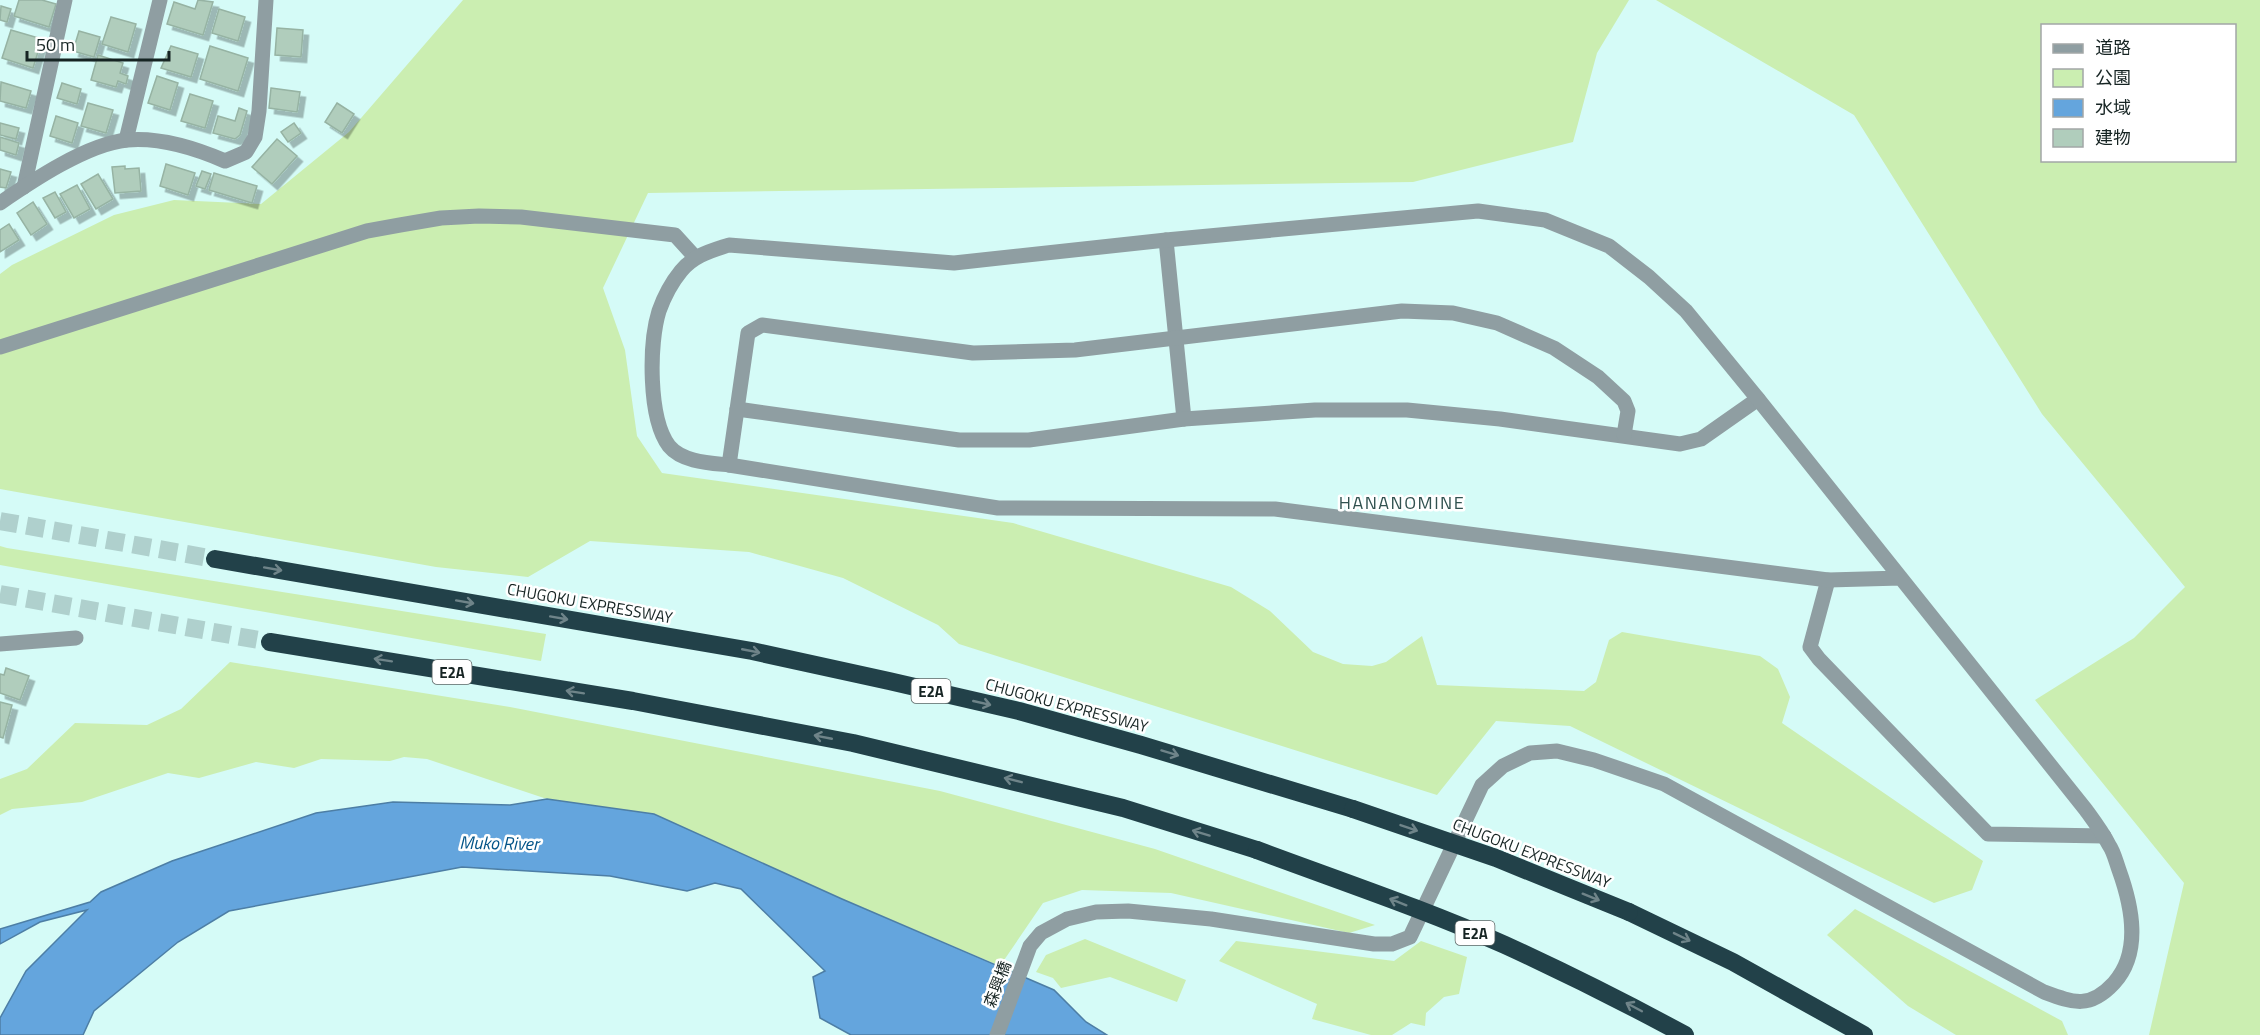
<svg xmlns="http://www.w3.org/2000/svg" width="2260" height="1035" font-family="'Titillium Web','Noto Sans JP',sans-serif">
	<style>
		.green { fill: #cbeeb1; fill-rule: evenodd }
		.water { fill: #64a5dd; stroke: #4d7ea5; stroke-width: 1.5 }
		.building { fill: #b0cdbc; stroke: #96b3a3; stroke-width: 1.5; filter: url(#shadow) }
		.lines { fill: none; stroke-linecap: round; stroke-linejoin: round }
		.highway-tunnel { stroke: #afd0cd; stroke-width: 18; stroke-dasharray: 18 9; stroke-linecap: butt }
		.minor { stroke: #8f9ea2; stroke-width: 15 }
		.highway { stroke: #224149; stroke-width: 18 }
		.highway-bridge { stroke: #224149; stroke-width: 18 }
		.oneway { stroke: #6f8489 }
		.labels { text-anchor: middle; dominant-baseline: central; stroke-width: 5; stroke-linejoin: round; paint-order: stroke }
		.shield { fill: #fff; stroke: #5c6665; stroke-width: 1.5 }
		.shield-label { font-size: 15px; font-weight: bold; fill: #162423 }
		.street-label { font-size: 16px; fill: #162423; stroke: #fff }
		.neighbourhood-label { font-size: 18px; letter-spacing: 1.5px; fill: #315250; stroke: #fff }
		.water-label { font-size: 18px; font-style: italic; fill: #035488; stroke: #fff }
	</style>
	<defs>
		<filter id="shadow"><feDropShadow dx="5.5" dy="5.5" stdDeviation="0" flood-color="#0004"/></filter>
	</defs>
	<rect width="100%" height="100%" fill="#d5fbf7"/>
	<g class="green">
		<polygon points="463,0 1629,0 1597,53 1573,142 1413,182 648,193 603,288 625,350 637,436 662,473 1013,523 1231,587 1270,611 1313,652 1343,664 1372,666 1386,662 1422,636 1437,685 1584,691 1596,682 1609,640 1622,632 1760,656 1778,669 1790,697 1782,723 1983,861 1972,890 1934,903 1570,726 1496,721 1437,795 959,644 938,625 843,578 749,552 590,541 528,577 436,567 0,489 0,274 12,265 114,215 174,200 261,204 349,132"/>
		<path d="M1656,0h604v1035h-111l35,-152 -149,-183 99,-62 51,-51 -143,-173 -188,-299zM2042,26h192v134h-192z"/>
		<polygon points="0,546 7,548 546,634 541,661 0,565"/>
		<polygon points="230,662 510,707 940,791 1155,849 1375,925 1349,933 1171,893 1082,890 1043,903 1000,966 842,899 654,814 547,799 427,759 404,757 390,761 321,759 294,768 256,762 199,778 168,773 82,802 12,809 0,815 0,779 27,769 75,723 147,725 181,709"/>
		<polygon points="1855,909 2062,1021 2068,1035 1956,1035 1908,1006 1827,935"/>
		<polygon points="1085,939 1186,980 1177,1002 1110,977 1061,988 1053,978 1036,972 1046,955"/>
		<polygon points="1236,941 1394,961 1421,941 1467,957 1459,994 1444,997 1426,1013 1425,1026 1411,1023 1392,1035 1371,1035 1312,1019 1317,1004 1219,961"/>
	</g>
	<polygon class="water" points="547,799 654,814 842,899 1054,990 1086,1022 1107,1035 851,1035 820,1018 813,977 825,971 741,889 715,883 687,891 610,876 462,867 229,911 178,942 94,1011 83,1035 0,1035 0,1018 26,971 87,910 40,922 0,944 0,929 90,902 101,892 172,861 316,813 393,802 510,805"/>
	<g class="building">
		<polygon points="19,0 42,0 56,4 49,27 14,16"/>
		<polygon points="198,0 213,2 203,35 167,24 174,2 195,9"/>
		<polygon points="1,6 11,9 7,22 0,20"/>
		<polygon points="219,9 245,17 238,41 212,33"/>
		<polygon points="111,17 136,24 128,52 102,44"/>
		<polygon points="277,28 303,30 301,57 275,55"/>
		<polygon points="11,30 42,39 33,68 2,58"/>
		<polygon points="79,31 100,37 94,57 73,51"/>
		<polygon points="171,46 198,54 191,77 161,68"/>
		<polygon points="210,46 248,58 238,91 200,79"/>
		<polygon points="98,55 123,63 120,73 128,76 126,84 118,81 116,87 91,80"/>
		<polygon points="157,76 178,83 170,110 148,103"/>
		<polygon points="1,82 31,91 26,108 0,101"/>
		<polygon points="62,83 81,89 77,104 57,98"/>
		<polygon points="271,88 300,92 297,112 269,108"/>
		<polygon points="190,94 213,101 205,128 181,121"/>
		<polygon points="88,103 113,110 106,133 81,126"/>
		<polygon points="337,103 354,114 342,133 325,122"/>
		<polygon points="239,108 247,111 240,135 235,139 213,133 218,116 235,121"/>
		<polygon points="56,116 78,123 72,143 50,136"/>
		<polygon points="0,123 19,128 16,139 0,135"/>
		<polygon points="294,123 301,133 288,142 281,132"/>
		<polygon points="0,137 19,143 16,155 0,150"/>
		<polygon points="277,139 297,156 272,184 252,167"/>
		<polygon points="166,164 195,173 188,195 160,186"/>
		<polygon points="125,166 125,169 139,168 141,191 115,193 112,167"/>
		<polygon points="0,169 11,172 6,188 0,187"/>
		<polygon points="202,171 211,174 205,189 196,186"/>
		<polygon points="214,173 257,186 252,203 209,190"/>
		<polygon points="98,174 113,199 96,209 81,184"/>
		<polygon points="77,185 90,209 74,218 60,194"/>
		<polygon points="55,192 66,212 55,218 43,198"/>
		<polygon points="33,202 47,224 31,235 17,213"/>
		<polygon points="9,224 19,240 0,252 0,230"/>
		<polygon points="6,668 29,676 20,700 0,693 0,674 4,675"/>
		<polygon points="0,702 12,705 3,738 0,737"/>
	</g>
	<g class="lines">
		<g class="highway-tunnel">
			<polyline points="0,521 215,559"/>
			<polyline points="0,594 270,642"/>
		</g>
		<g class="minor">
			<polyline points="126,140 160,0"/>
			<polyline points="24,187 65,0"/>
			<path d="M0,203c32,-22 87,-59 127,-63 33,-3 68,8 98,21l21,-9 9,-15 4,-26 7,-111"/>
			<polyline points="1166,240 1184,419"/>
			<polyline points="0,347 367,231 400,225 441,218 479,216 521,217 675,235 695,257"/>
			<polyline points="737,409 959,440 1029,440 1184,419 1315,410 1407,410 1500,419 1680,444 1701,439 1758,399"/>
			<polyline points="729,465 748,333 762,325 973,353 1075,350 1402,311 1453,313 1497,323 1554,348 1598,377 1624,401 1628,411 1624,435"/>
			<polyline points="1828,580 1810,647 1819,659 1988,834 2104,836"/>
			<polyline points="0,644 76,638"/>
			<path d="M997,1035l33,-89 11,-13 26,-14 29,-7 32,-1 83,8 163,25h18l18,-7 72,-152 21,-19 27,-13 27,-2 37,9 70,24 380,208c30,11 46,17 70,-9 28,-31 18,-77 5,-113 -3,-8 -5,-18 -10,-25 -6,-12 -15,-24 -23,-35l-328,-411 -72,-88 -37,-34 -40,-31 -64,-26 -67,-9 -312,29 -212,23 -225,-18c-18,6 -35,10 -48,26 -9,11 -17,26 -22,40 -10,32 -11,107 10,135 13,16 41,17 60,19l269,43 277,1 553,71 73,-2"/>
		</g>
		<g class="highway">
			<polyline points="215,559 752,651 889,681 1019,711 1141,745 1353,809"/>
			<polyline points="270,642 633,701 853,743 1123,808 1257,850"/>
			<polyline points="1629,912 1733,962 1864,1035"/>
		</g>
		<g class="highway-bridge">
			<polyline points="1353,809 1496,858 1629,912"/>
			<path d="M1257,850c83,31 167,59 248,95 61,28 121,58 180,90"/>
		</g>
	</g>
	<defs><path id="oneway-shaft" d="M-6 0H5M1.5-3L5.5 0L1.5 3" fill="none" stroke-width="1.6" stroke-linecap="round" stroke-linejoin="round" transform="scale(1.5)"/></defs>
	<g class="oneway">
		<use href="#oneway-shaft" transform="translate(273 569) rotate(10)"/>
		<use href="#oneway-shaft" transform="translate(465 602) rotate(10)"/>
		<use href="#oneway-shaft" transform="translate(559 618) rotate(10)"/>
		<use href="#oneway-shaft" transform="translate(751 651) rotate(11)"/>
		<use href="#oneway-shaft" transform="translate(383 660) rotate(-171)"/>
		<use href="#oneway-shaft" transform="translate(575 692) rotate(-171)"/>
		<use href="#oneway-shaft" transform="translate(982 703) rotate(13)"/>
		<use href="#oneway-shaft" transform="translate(823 737) rotate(-169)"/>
		<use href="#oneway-shaft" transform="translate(1170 753) rotate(17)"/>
		<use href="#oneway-shaft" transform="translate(1013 780) rotate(-166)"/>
		<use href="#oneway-shaft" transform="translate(1409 828) rotate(19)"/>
		<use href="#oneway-shaft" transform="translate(1201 833) rotate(-163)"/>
		<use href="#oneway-shaft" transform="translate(1591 897) rotate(22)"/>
		<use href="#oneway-shaft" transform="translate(1398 902) rotate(-158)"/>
		<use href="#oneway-shaft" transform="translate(1682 937) rotate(26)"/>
		<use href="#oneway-shaft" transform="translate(1634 1007) rotate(-152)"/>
	</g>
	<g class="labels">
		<g class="shield">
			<rect x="432.5" y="660" width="39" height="24" rx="4.5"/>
			<rect x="911.5" y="679" width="39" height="24" rx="4.5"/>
			<rect x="1455.5" y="921" width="39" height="24" rx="4.5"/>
		</g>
		<g class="shield-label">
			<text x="452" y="672">E2A</text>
			<text x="931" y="691">E2A</text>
			<text x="1475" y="933">E2A</text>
		</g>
		<g class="street-label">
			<text transform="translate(590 603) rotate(10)">CHUGOKU EXPRESSWAY</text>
			<text transform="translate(1067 705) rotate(15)">CHUGOKU EXPRESSWAY</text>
			<text transform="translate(1532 853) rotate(21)">CHUGOKU EXPRESSWAY</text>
			<text transform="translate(997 984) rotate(-69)">森興橋</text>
		</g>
		<g class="neighbourhood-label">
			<text x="1402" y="502">HANANOMINE</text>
		</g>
		<g class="water-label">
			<text transform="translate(499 843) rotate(1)">Muko River</text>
		</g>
	</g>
	<rect x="2041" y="24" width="195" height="138" fill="#ffffff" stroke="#a2a7a7" stroke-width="1.5"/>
	<rect x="2053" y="44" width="30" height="9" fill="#8f9ea2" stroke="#a2a7a7" stroke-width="1.5"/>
	<text x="2095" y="54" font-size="18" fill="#162423">道路</text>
	<rect x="2053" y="69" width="30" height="18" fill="#cbeeb1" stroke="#a2a7a7" stroke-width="1.5"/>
	<text x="2095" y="84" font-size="18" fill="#162423">公園</text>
	<rect x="2053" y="99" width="30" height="18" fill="#64a5dd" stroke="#a2a7a7" stroke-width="1.5"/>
	<text x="2095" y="114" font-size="18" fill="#162423">水域</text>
	<rect x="2053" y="129" width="30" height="18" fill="#b0cdbc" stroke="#a2a7a7" stroke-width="1.5"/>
	<text x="2095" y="144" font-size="18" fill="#162423">建物</text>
	<path d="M27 51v9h142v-9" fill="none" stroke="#162423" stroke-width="3"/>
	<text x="36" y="51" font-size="18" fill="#162423" stroke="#ffffff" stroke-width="4.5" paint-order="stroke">50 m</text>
</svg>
